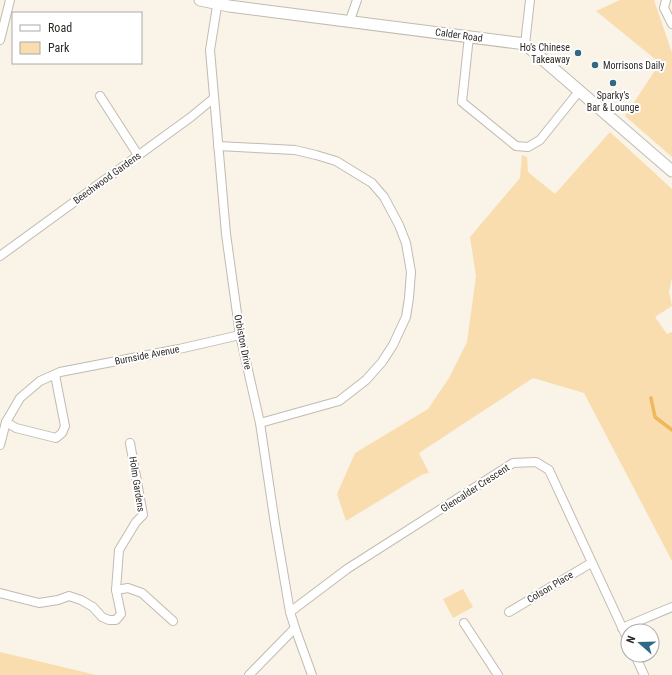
<svg xmlns="http://www.w3.org/2000/svg" width="672" height="675" font-family="'Roboto Condensed',sans-serif">
	<style>
		.green { fill: #faddae }
		.lines { fill: none; stroke-linecap: round; stroke-linejoin: round }
		.stream { stroke: #eeb95a; stroke-width: 3.5 }
		.minor-casing { stroke: #c1bbb1; stroke-width: 10 }
		.tertiary-casing { stroke: #c1bbb1; stroke-width: 13 }
		.minor { stroke: #fff; stroke-width: 8 }
		.tertiary { stroke: #fff; stroke-width: 11 }
		.poi-dot { fill: #306983; stroke: #fff; stroke-width: 1.5 }
		.labels { text-anchor: middle; dominant-baseline: central; stroke-width: 4; stroke-linejoin: round; paint-order: stroke }
		.street-label { font-size: 10px; fill: #2e2b27; stroke: #fff }
		.poi-label { font-size: 10px; fill: #2e2b27; stroke: #fff; text-anchor: end }
	</style>
	<rect width="100%" height="100%" fill="#f9f3e8"/>
	<g class="green">
		<polygon points="620,0 654,0 672,53 672,157 625,116 660,63 596,11"/>
		<polygon points="610,132 672,189 672,278 669,292 672,306 655,317 667,334 672,332 672,561 584,393 533,378 419,453 429,473 423,474 346,521 337,494 355,453 428,409 449,378 467,342 476,276 470,237 520,178 522,155 527,157 528,172 555,194"/>
		<polygon points="463,589 473,607 453,618 443,599"/>
		<polygon points="0,652 96,675 0,675"/>
	</g>
	<g class="lines">
		<polyline class="stream" points="651,398 655,417 672,430"/>
		<defs>
			<g id="minor">
				<polyline points="218,0 210,50 226,234 240,335 260,423 275,524 290,612 295,628 312,675"/>
				<polyline points="666,0 664,8 672,24"/>
				<polyline points="350,20 357,0"/>
				<polyline points="469,36 462,102 516,146 528,147 540,140 580,90"/>
				<polyline points="0,40 10,0"/>
				<polyline points="525,44 530,0"/>
				<polyline points="100,96 138,155"/>
				<polyline points="218,146 295,150 316,155 336,161 372,183 384,197 399,225 406,243 411,272 409,298 406,317 393,345 382,362 366,380 339,401 260,423"/>
				<polyline points="0,256 191,117 214,98"/>
				<polyline points="6,422 16,428 56,438 62,433 65,426 55,375"/>
				<polyline points="0,445 6,422 20,398 40,381 60,372 179,349 240,335"/>
				<polyline points="116,590 128,588 142,593 173,621"/>
				<polyline points="0,593 39,603 58,600 69,596 81,600 93,607 102,617 109,620 116,620 121,614 116,590 119,550 136,522 143,515 130,443"/>
				<polyline points="290,612 347,569 513,463 536,462 549,470 628,640"/>
				<polyline points="509,612 591,563"/>
				<polyline points="464,623 498,675"/>
				<polyline points="622,628 672,607"/>
				<polyline points="635,655 644,675"/>
				<polyline points="249,675 295,628"/>
			</g>
			<polyline id="tertiary" points="200,0 229,6 525,44 672,171"/>
		</defs>
		<use href="#minor" class="minor-casing"/>
		<use href="#tertiary" class="tertiary-casing"/>
		<use href="#minor" class="minor"/>
		<use href="#tertiary" class="tertiary"/>
	</g>
	<g class="poi-dot">
		<circle cx="578" cy="53" r="4"/>
		<circle cx="595" cy="65" r="4"/>
		<circle cx="613" cy="83" r="4"/>
	</g>
	<g class="labels">
		<g class="street-label">
			<text transform="translate(459 35) rotate(8)">Calder Road</text>
			<text transform="translate(107 178) rotate(-36)">Beechwood Gardens</text>
			<text transform="translate(243 342) rotate(79)">Orbiston Drive</text>
			<text transform="translate(147 355) rotate(-11)">Burnside Avenue</text>
			<text transform="translate(137 484) rotate(81)">Holm Gardens</text>
			<text transform="translate(475 488) rotate(-33)">Glencalder Crescent</text>
			<text transform="translate(550 587) rotate(-31)">Colson Place</text>
		</g>
		<g class="poi-label">
			<text x="570" y="47">Ho's Chinese<tspan x="570" dy="12">Takeaway</tspan></text>
			<text x="603" y="65" text-anchor="start">Morrisons Daily</text>
			<text x="613" y="95" text-anchor="middle">Sparky's<tspan x="613" dy="12">Bar &amp; Lounge</tspan></text>
		</g>
	</g>
	<rect x="12" y="12" width="130" height="52" fill="#ffffff" stroke="#abaaa9"/>
	<rect x="20" y="25" width="20" height="6" fill="#ffffff" stroke="#abaaa9"/>
	<text x="48" y="32" font-size="12" fill="#2e2b27">Road</text>
	<rect x="20" y="42" width="20" height="12" fill="#faddae" stroke="#abaaa9"/>
	<text x="48" y="52" font-size="12" fill="#2e2b27">Park</text>
	<g transform="translate(640 643) rotate(290)"><circle r="19" fill="#ffffff" stroke="#abaaa9"/>
	<path d="M0-3L7 15L0 10L-7 15Z" fill="#306983"/>
	<text y="-6" font-size="11" font-weight="bold" text-anchor="middle" fill="#2e2b27">N</text>
	</g>
</svg>
